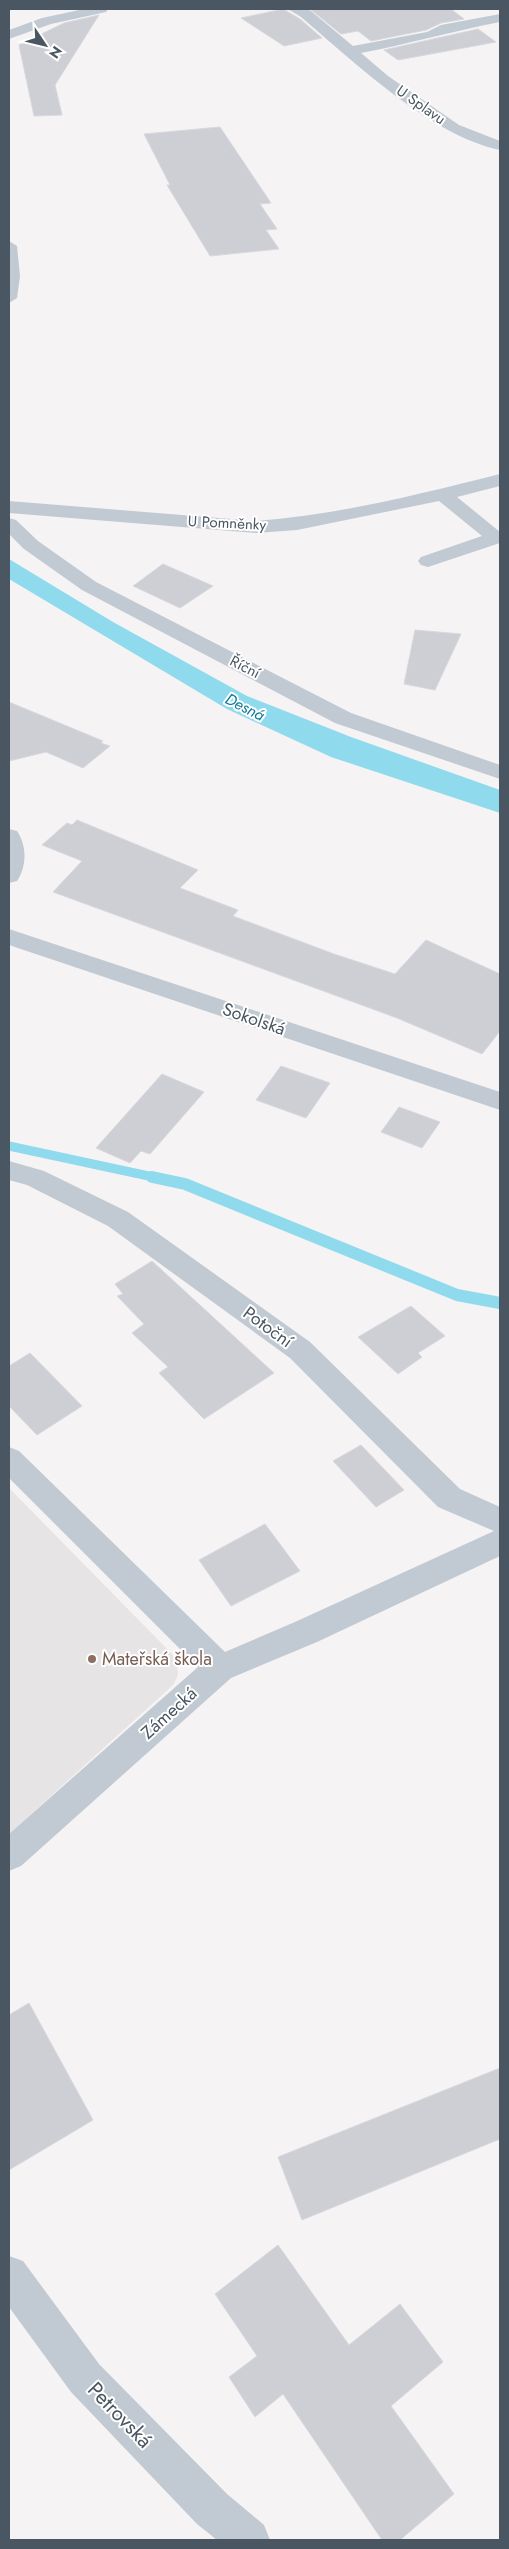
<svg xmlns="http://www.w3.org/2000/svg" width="509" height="2549" font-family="Jost,sans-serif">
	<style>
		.education { fill: #e6e4e5 }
		.water { fill: #90daee }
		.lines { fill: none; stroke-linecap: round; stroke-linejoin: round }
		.stream-far1 { stroke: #90daee; stroke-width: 9 }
		.stream { stroke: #90daee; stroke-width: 12 }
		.building { fill: #cdcfd5; stroke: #d7d9de }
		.minor { fill: #c1cad2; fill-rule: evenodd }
		.education-dot { fill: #8d6e63; stroke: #fff; stroke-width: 2 }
		.labels { text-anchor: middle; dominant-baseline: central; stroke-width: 4; stroke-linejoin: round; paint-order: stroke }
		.far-street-label { font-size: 15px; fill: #4a5661; stroke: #fff }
		.far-water-label { font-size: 16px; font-style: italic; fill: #0c7c9b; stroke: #fff }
		.street-label { font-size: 18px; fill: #4a5661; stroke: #fff }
		.education-label { font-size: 18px; fill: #785e54; stroke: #fff; text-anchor: start }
		.near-street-label { font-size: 21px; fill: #4a5661; stroke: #fff }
	</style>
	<rect width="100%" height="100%" fill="#f5f3f3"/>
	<polygon class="education" points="9,1488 172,1654 177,1664 178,1675 173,1685 9,1834"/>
	<polygon class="water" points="9,559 113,622 247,696 351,737 500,790 500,813 331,757 227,709 9,579"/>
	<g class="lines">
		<polyline class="stream-far1" points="9,1146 158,1178"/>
		<polyline class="stream" points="152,1177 185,1184 457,1295 500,1303"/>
	</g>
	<g class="building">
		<polygon points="283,9 300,19 322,38 284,46 241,18"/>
		<polygon points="310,9 451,9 464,19 441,23 426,30 371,41 358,31 341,34"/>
		<polygon points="99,15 55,85 62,115 34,116 19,45 64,23"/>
		<polygon points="478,29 496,42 398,60 384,50"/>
		<polygon points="220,127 271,203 260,204 277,229 266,230 279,249 210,256 167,185 170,185 144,134"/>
		<polygon points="163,564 213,586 180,608 133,586"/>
		<polygon points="415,630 461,634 435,690 404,684"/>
		<polygon points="9,702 103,741 101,743 110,746 83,768 46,752 9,761"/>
		<polygon points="77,820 198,870 180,888 238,910 233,916 334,954 395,974 426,940 500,974 500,1031 482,1054 397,1018 53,892 82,861 42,845 67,823 72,825"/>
		<polygon points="281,1066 330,1083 306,1118 256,1100"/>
		<polygon points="162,1074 204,1092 150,1154 141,1151 130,1163 96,1148"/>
		<polygon points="399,1107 440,1122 422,1148 381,1132"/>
		<polygon points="152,1261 274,1373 204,1419 159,1373 168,1367 132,1333 144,1324 117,1296 123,1294 115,1284"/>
		<polygon points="411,1306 445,1336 418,1353 422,1357 398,1374 358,1337"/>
		<polygon points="30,1353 82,1406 37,1435 9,1406 9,1366"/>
		<polygon points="361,1445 404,1490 376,1507 333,1461"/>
		<polygon points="265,1524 300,1571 231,1606 199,1560"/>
		<polygon points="29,2003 93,2120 9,2170 9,2015"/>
		<polygon points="500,2068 500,2139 302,2220 278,2157"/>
		<polygon points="278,2245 349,2345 400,2304 443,2362 391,2406 454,2494 400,2540 382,2540 283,2394 255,2417 229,2377 257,2356 215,2294"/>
	</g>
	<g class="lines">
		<g class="minor">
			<polygon points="84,9 108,9 106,12 51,24 9,39 9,30 42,18"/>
			<path d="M288,9h18l5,2 42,35 74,-14 14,-7 59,-11v8c-47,9 -92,22 -139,31l27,23 71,49 41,16v9c-68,-14 -146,-88 -199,-133z"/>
			<polygon points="9,241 17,246 20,276 17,298 9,303"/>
			<path d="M500,474v12l-43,11 43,35v11l-72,24 -7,-2 -3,-4 3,-4 61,-21 -43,-35 -142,29 -41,3 -247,-20v-12l247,20c82,-6 164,-27 244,-47z"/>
			<polygon points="9,518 16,520 38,541 96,582 351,713 500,765 500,779 335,723 82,590 24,549 9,534"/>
			<path d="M9,829l8,2c10,15 10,35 0,50l-8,2z"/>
			<polygon points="9,929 500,1092 500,1110 9,945"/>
			<polygon points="9,1161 44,1171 128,1212 310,1342 460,1489 500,1507 500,1556 317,1642 231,1678 21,1866 9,1871 9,1834 198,1667 9,1478 9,1447 19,1451 225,1652 295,1622 494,1531 438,1507 290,1358 108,1226 27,1185 9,1180"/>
			<polygon points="9,2256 23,2261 99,2364 227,2494 264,2525 270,2540 217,2540 197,2524 71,2392 9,2307"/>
		</g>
	</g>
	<circle class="education-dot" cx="92" cy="1659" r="5"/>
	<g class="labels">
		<g class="far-street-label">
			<text transform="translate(421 105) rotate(35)">U Splavu</text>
			<text transform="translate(227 523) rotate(3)">U Pomněnky</text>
			<text transform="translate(245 667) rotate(27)">Říční</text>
		</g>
		<g class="far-water-label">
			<text transform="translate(245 707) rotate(27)">Desná</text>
		</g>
		<g class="street-label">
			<text transform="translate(254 1019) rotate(19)">Sokolská</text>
			<text transform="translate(268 1327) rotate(36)">Potoční</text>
			<text transform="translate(169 1713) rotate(-42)">Zámecká</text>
		</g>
		<g class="education-label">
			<text x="102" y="1659">Mateřská škola</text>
		</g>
		<g class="near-street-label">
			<text transform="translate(120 2415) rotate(46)">Petrovská</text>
		</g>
	</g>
	<rect width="509" height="2549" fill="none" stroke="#4a5661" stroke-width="20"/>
	<g transform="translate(45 45) rotate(125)" stroke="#ffffff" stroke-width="4" paint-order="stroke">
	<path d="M0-4L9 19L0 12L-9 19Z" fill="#4a5661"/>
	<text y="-8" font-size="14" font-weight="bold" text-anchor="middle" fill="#4a5661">N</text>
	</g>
</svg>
